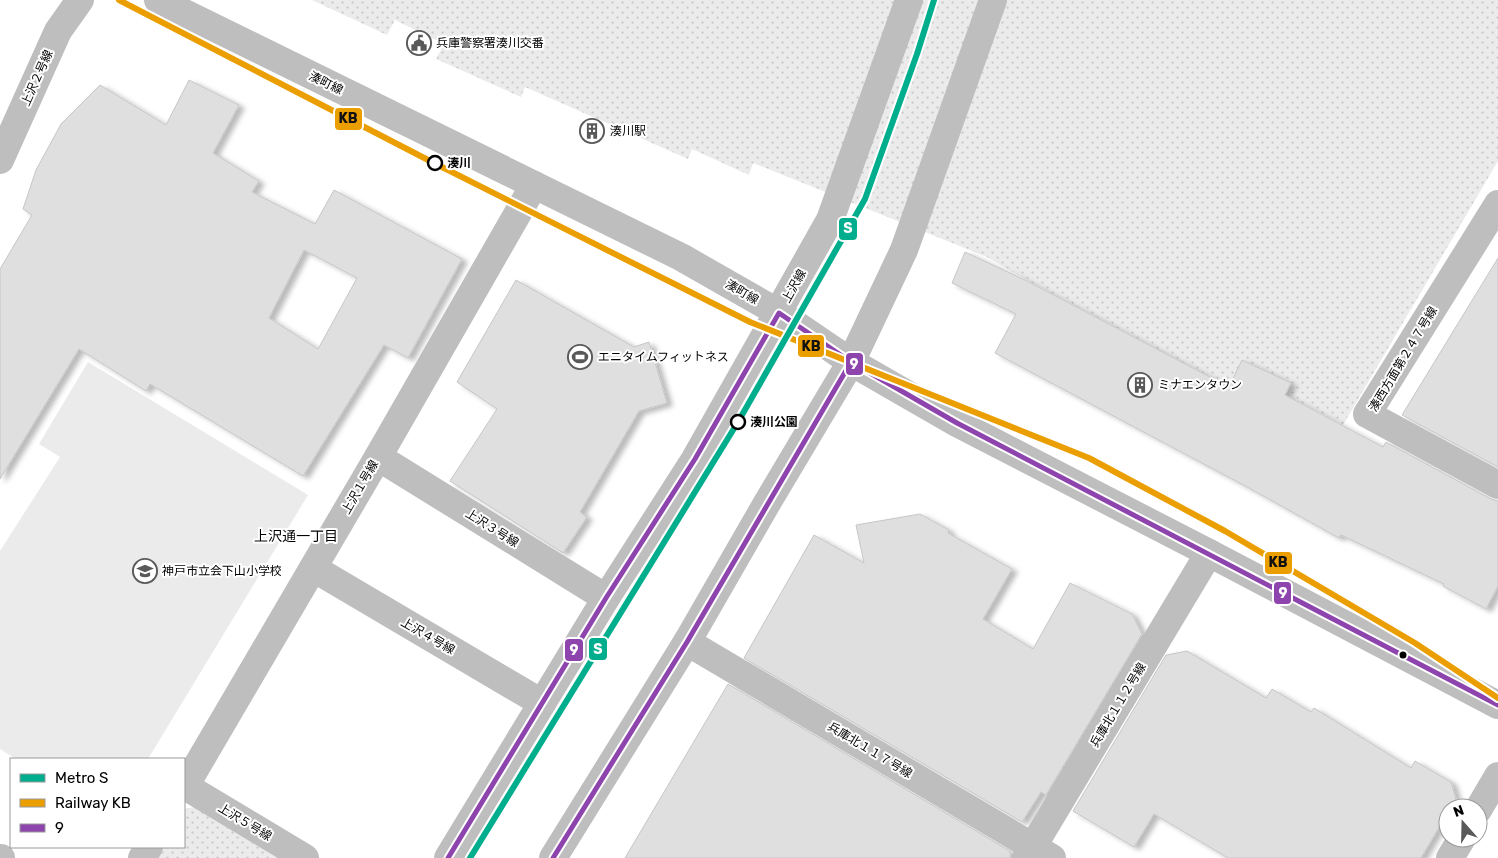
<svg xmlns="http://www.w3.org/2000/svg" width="1498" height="858" font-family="Rubik,'Noto Sans JP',sans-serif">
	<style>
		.park { fill: url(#park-dots) }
		.pitch { fill: #ebebeb }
		.building { fill: #dfdfdf; stroke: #c6c6c6; fill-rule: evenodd; filter: url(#shadow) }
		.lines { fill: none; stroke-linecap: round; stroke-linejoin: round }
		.minor { stroke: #bebebe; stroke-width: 28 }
		.major { stroke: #bebebe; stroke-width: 28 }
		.bus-1-casing { stroke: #fff; stroke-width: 9 }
		.bus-1 { stroke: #8e44ad; stroke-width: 5 }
		.rail-1-casing { stroke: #fff; stroke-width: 10 }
		.rail-1 { stroke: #eb9e00; stroke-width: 6 }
		.metro-1-casing { stroke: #fff; stroke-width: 10 }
		.metro-1 { stroke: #00ae8e; stroke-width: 6 }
		.stop-dot { fill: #fff; stroke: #000; stroke-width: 2.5 }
		.bus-dot { fill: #000; stroke: #fff; stroke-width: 2 }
		.labels { text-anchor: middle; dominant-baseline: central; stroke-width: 4; stroke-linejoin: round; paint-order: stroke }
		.poi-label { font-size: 12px; fill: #000; stroke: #fff; text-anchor: start }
		.street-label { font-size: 12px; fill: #000; stroke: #fff }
		.stop-label { font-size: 12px; font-weight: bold; fill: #000; stroke: #fff; text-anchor: start }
		.neighbourhood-label { font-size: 14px; fill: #000; stroke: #fff }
		.line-badge { stroke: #fff; stroke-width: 2 }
		.badge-label { font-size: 14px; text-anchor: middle; font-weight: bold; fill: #fff }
		.pale-badge-label { font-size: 14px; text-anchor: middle; font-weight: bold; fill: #111 }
	</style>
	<defs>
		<pattern id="park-dots" width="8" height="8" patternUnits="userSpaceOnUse" patternTransform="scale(1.25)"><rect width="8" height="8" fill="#ebebeb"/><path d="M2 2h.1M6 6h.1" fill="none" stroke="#c8c8c8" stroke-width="1.8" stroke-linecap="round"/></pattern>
		<filter id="shadow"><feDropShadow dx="5.5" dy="3" stdDeviation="2.5" flood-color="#0004"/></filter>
	</defs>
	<rect width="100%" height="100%" fill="#fff"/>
	<g class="park">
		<polygon points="312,0 1498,0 1498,161 1343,425 1296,400 1286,417 1032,283 987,257 753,163 749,175 692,149 688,159 525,87 521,97 436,59 444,44 395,20 387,35"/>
		<polygon points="195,807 278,858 152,858 159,847 184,847 184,809"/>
	</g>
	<polygon class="pitch" points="88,362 308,495 148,759 16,759 0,749 0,551 60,457 39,444"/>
	<g class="building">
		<path d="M189,80l50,25 -26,48 46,28 -7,11 63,32 19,-34 128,69 -54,99 -24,-13 -81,131 -153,-92 -4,7 -67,-42 -79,130v-210l32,-54 -9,-6 13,-39 25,-46 39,-39 66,40zM304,250l53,28 -39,71 -49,-31z"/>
		<polygon points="965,252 1025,280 1229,387 1242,360 1291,383 1285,395 1383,447 1386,442 1491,499 1498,501 1498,586 1486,609 1443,586 1444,584 1341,535 1339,538 1249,488 995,353 1016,314 952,283"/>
		<polygon points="1498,258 1498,467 1402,415"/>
		<polygon points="516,280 634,347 649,342 667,403 639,411 580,512 587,517 563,553 450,481 497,409 457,382"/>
		<polygon points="920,514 949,530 948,533 1012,569 983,619 1033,649 1070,583 1132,614 1142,634 1046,795 1041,792 1022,822 744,658 814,535 864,563 856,525"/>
		<polygon points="1187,651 1266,698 1272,689 1311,712 1314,708 1411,768 1415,761 1451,782 1456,799 1450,808 1448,808 1448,812 1421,858 1228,858 1154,814 1134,847 1073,811 1166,655"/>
		<polygon points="728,684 1010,851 1010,858 625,858"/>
	</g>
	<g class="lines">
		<g class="minor">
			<polyline points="158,0 681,257 779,313 851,362 957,423 1209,553 1498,705"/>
			<polyline points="0,160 58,31 80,0"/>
			<polyline points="1498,204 1367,414 1498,485"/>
			<polyline points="378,457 606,598"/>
			<polyline points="313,568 542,703"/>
			<polyline points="687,642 1052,858"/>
			<polyline points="185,786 305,858"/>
			<polyline points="184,788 378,457 534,185"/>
			<polyline points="1478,810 1498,776"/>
			<polyline points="0,858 1,858"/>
			<polyline points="142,858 149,847"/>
			<polyline points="1026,858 1209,553"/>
			<polyline points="1450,858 1462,838"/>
		</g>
		<g class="major">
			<polyline points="448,858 606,598 695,459 830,220 909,0"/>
			<polyline points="553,858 687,642 767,503 851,362 904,250 993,0"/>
		</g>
		<defs>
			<g id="bus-1">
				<polyline points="448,858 606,598 695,459 779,313 851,362 957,423 1498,705"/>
				<polyline points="553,858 687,642 851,362"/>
			</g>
		</defs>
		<use href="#bus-1" class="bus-1-casing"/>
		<use href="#bus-1" class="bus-1"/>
		<defs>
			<polyline id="rail-1" points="119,0 432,162 750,322 1089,458 1225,531 1415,643 1498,698"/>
		</defs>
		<use href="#rail-1" class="rail-1-casing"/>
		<use href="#rail-1" class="rail-1"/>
		<defs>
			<polyline id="metro-1" points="470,858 738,422 865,199 917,54 934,0"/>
		</defs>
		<use href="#metro-1" class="metro-1-casing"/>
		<use href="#metro-1" class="metro-1"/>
	</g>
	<defs>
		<symbol id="civic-ring" viewBox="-11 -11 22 22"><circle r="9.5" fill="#fff" stroke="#595959" stroke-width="1.5"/><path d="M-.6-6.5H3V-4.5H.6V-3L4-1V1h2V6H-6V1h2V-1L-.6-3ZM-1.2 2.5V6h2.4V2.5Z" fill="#595959"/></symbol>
		<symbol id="building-ring" viewBox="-11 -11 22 22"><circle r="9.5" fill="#fff" stroke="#595959" stroke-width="1.5"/><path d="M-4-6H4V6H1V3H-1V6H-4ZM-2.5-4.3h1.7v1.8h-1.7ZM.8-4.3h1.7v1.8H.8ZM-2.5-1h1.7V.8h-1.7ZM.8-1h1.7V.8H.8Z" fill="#595959"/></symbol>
		<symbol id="stadium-ring" viewBox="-11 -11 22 22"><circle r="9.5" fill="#fff" stroke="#595959" stroke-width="1.5"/><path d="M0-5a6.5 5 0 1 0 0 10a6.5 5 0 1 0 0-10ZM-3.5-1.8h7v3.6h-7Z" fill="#595959"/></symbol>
		<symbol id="school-ring" viewBox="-11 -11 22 22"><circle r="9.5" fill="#fff" stroke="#595959" stroke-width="1.5"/><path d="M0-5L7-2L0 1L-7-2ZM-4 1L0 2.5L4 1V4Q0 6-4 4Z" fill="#595959"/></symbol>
	</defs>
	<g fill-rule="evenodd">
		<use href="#civic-ring" x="405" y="29" width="28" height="28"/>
		<use href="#building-ring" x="578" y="117" width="28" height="28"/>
		<use href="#stadium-ring" x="566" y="343" width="28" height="28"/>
		<use href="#building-ring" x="1126" y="371" width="28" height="28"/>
		<use href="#school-ring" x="131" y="557" width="28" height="28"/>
	</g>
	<g class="stop-dot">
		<circle cx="435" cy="163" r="7"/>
		<circle cx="738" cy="422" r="7"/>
	</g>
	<circle class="bus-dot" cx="1403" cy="655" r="4.5"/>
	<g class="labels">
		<g class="poi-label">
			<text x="436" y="43">兵庫警察署湊川交番</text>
			<text x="610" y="131">湊川駅</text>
			<text x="598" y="357">エニタイムフィットネス</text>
			<text x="1158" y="385">ミナエンタウン</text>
			<text x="162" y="571">神戸市立会下山小学校</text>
		</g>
		<g class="street-label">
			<text transform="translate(37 78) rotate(-66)">上沢２号線</text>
			<text transform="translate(326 83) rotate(26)">湊町線</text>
			<text transform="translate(794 286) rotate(-61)">上沢線</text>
			<text transform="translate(742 292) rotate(30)">湊町線</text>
			<text transform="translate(1403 359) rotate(-59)">湊西方面第２４７号線</text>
			<text transform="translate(360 487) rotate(-60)">上沢１号線</text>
			<text transform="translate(492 528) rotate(32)">上沢３号線</text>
			<text transform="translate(428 636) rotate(30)">上沢４号線</text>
			<text transform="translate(1118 705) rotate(-59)">兵庫北１１２号線</text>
			<text transform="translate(870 750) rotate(31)">兵庫北１１７号線</text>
			<text transform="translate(245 822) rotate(31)">上沢５号線</text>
		</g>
		<g class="stop-label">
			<text x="447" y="163">湊川</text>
			<text x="750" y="422">湊川公園</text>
		</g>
		<g class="neighbourhood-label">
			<text x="296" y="536">上沢通一丁目</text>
		</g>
	</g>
	<g class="line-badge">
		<rect x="334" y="107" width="29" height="24" rx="5" fill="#eb9e00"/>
		<rect x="838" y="217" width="20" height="24" rx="5" fill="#00ae8e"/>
		<rect x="797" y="334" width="28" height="24" rx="5" fill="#eb9e00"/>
		<rect x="845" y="352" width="19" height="24" rx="5" fill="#8e44ad"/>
		<rect x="1264" y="551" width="29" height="24" rx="5" fill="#eb9e00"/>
		<rect x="1273" y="581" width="19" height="24" rx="5" fill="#8e44ad"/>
		<rect x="588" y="637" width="20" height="24" rx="5" fill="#00ae8e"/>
		<rect x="564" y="638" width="20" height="24" rx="5" fill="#8e44ad"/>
	</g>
	<g class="badge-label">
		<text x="848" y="233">S</text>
		<text x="854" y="369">9</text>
		<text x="1283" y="598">9</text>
		<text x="598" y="654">S</text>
		<text x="574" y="655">9</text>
	</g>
	<g class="pale-badge-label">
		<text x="348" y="123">KB</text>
		<text x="811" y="351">KB</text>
		<text x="1278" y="567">KB</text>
	</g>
	<rect x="10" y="758" width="175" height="90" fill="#ffffff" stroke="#999999"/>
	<rect x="20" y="774" width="25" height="8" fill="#00ae8e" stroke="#999999"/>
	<text x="55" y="783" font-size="15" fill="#000000">Metro S</text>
	<rect x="20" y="799" width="25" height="8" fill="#eb9e00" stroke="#999999"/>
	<text x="55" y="808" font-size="15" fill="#000000">Railway KB</text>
	<rect x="20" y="824" width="25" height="8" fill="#8e44ad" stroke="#999999"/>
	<text x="55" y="833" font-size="15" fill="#000000">9</text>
	<g transform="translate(1463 823) rotate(340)"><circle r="24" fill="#ffffff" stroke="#999999"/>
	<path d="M0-4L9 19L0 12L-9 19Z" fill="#595959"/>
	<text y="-8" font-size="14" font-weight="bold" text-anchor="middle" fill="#000000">N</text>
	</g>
</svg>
